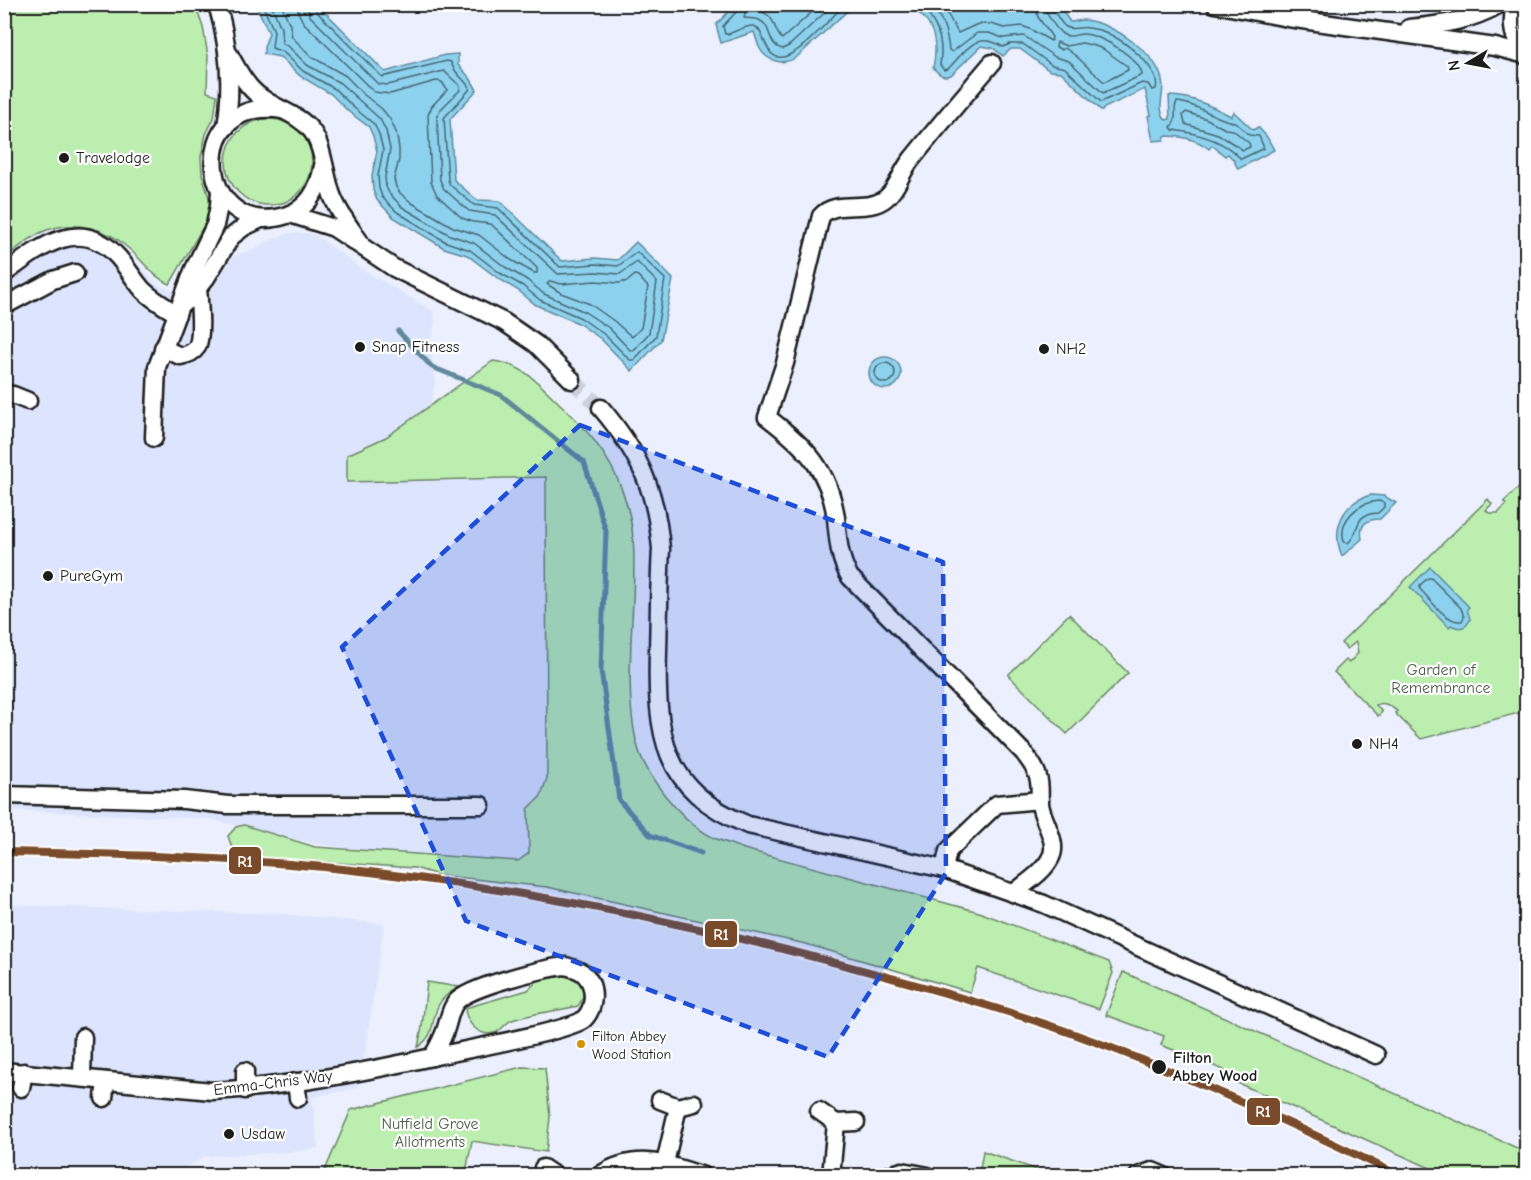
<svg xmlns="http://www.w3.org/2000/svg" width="1531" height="1180" font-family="'Comic Neue',sans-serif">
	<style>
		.built { fill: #dde4fd }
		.green { fill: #bbeeaf; stroke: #6c8566; stroke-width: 1.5 }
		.water { fill: #8cd2ee; stroke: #5f899a; stroke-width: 1.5 }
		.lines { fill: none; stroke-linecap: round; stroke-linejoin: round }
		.shore { stroke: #496570; stroke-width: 1.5 }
		.stream { stroke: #5f899a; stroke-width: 5 }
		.minor-tunnel { stroke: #cccfdc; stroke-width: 16; stroke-dasharray: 16 8; stroke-linecap: butt }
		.minor-casing { stroke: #1c1c1c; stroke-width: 21 }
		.minor { stroke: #fff; stroke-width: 16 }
		.rail-1-casing { stroke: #fff; stroke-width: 12 }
		.rail-1 { stroke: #7a4b2a; stroke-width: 8 }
		.marked { fill: #1d4ed8; fill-opacity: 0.2; stroke: #1d4ed8; stroke-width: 4.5; stroke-dasharray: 12 8; stroke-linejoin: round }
		.poi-dot { fill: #1c1c1c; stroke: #fff; stroke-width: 2 }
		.bus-dot { fill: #d69104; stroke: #fff; stroke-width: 2 }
		.labels { text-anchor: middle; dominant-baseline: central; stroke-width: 4.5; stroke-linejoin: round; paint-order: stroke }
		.bus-label { font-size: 14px; fill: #1c1c1c; stroke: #fff; text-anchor: start }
		.poi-label { font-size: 16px; fill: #1c1c1c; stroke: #fff; text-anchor: start }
		.park-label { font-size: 16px; fill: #4c5b48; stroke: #fff }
		.stop-label { font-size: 16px; font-weight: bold; fill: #1c1c1c; stroke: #fff; text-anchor: start }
		.street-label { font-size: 16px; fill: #1c1c1c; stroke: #fff }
		.line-badge { stroke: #fff; stroke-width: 2 }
		.badge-label { font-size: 16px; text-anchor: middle; font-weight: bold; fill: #fff }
	</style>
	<rect width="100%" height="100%" fill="#ebeffe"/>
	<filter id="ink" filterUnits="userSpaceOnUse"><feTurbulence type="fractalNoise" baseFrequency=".0167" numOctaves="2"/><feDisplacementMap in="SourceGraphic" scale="12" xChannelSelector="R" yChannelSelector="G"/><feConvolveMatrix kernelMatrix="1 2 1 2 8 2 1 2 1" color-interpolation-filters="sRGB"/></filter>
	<g filter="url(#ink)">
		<g class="built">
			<polygon points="64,231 112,241 125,251 156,284 172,291 239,254 252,250 273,239 290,233 309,233 320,238 363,270 433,311 435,322 430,345 435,381 431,406 546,476 547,835 524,870 310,843 210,819 5,810 5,262 47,235"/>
			<polygon points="4,905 282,914 384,924 365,1053 357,1088 312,1097 318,1148 289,1152 205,1156 173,1175 64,1175 16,1165 4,1157"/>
		</g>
		<g class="green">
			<path d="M5,5h190l8,22 5,29 -1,36 10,3 -3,23 -8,16 -5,23 1,17 7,24 1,17 -40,69c-18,-7 -27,-24 -42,-36 -21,-20 -53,-28 -81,-18 -15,5 -30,19 -42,28z"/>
			<circle cx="269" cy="162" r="43"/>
			<path d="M493,361c30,3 46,23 67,43 33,30 57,62 68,105 8,29 6,61 5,91 -2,45 -8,111 7,154 8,19 21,38 35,53 11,12 24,24 39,31 10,4 20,7 30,11l235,63 130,50 4,11 -14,36 -121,-41 -8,24 -164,-48 -259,-57 -109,-12 -23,-7 -180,-12 -7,-20 8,-9 8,-2 71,22 203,14 11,-8 -1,-44 13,-13 6,-18 -1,-301 -199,5v-27l39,-18z"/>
			<path d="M1518,488l8,8v215l-105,28 -26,-26 2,-2c-7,-5 -12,-10 -21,-6l6,7 -4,4 -44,-44 12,-12 3,3 9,-10 -2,-11 -9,7 -6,-6 147,-144 4,5 -6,6 3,3h9l8,-8 -2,-3z"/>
			<polygon points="1069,614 1128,673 1067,734 1008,675"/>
			<polygon points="1123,972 1526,1152 1526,1175 1446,1175 1222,1076 1224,1070 1161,1045 1164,1036 1106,1015"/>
			<path d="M567,973l13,7 5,8 -3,11 -4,7c-21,5 -46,7 -66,14 -6,2 -9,9 -15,12 -17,7 -31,-9 -32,-24l63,-18 14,-14z"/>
			<path d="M427,982l32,5c-8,5 -17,10 -21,19 -8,19 -2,28 -20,41l4,-20z"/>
			<polygon points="522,1067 545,1068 550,1117 546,1152 472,1141 466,1172 453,1170 451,1175 323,1175 351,1110"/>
			<polygon points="983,1151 1046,1173 1045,1176 979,1175"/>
		</g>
		<g class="water">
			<polygon points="256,5 318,5 385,72 445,55 458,54 458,65 470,78 477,90 450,119 454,180 477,200 500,201 562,261 594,258 618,260 636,242 673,279 661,340 632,371 601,339 578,323 536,305 519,291 496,277 467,255 444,248 393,217 377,200 373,190 372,175 377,151 373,136 369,127 349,112 331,94 300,76 280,57 264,54 264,47 269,33"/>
			<path d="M735,5v-1l119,1 -56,51c-13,10 -31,7 -39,-9 -2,-5 -3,-10 -5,-15l-33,11 -5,-18z"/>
			<path d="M906,5h149l7,5 8,12c5,0 9,-2 14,-2 27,2 72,32 78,60 4,14 -7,27 4,40l4,-1 -1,-23c22,0 42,10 62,20l3,-4 19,18 5,-3 9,10 7,13 -36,19 -5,-10 -5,-5 -3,2 -13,-11 -3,4c-12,-10 -28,-13 -44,-13l-1,4 -11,1 -5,-25 3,-1 -6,-26 -41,19 -2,3 -41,-39 -11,-1 -30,-22h-9l-8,7 -10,-8 -12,-2 -30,29c-9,3 -12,-1 -18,-7 6,-28 0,-50 -27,-63z"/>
			<circle cx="885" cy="373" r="16"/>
			<path d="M1371,495l13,1 12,7 -16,16c-13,0 -21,5 -18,20l-20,17c-11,-26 0,-54 29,-61z"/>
			<path d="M1430,567l39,40 -2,2 3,10c-3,9 -10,11 -19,6l-2,2 -39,-40z"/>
		</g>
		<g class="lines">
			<g class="shore">
				<path d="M262,4l12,27 -2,17 11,4 20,19 32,18 18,18 21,17 5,10 4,16 -5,26 1,12 3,9 15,15 49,30 24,8 30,23 23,13 17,14 41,18 24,17 25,25h4l22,-24 9,-57 -28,-27 -19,14 -23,-2 -35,3 -62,-59 -24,-3 -24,-20 -2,-5 -4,-62 26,-29c-5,-10 -16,-15 -19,-27l-4,-1 -65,16 -66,-66 -2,-7"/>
				<polyline points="271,4 281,28 282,43 289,47 307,65 340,83 380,119 386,131 390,149 385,177 386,187 389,193 402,207 450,235 474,243 505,267 527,280 544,294 585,312 609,328 630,350 634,350 649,333 657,282 637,262 620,274 595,272 558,274 495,215 469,211 444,189 440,180 437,117 440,110 460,90 460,86 444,71 388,85 378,84 310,16 306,4"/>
				<polyline points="281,4 290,25 292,37 312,57 346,76 363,94 382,109 390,119 396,132 399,148 399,160 394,179 396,187 400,193 412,203 453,227 479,235 511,260 534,273 537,273 537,268 491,224 473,222 462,218 437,195 431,182 428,115 432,106 447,90 442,82 436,81 390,94 374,92 303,22 299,14 297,4"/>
				<path d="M739,4l-1,6 -15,16 2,8h3c7,-2 18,-9 26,-8 12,3 10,41 35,29 16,-7 42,-37 56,-51"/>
				<path d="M747,4l-3,14c4,1 10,0 15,2 14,6 7,25 24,29l7,-4 44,-41"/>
				<path d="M756,4l1,6c22,7 14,18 25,29l39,-35"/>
				<path d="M919,4c18,18 25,36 21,61l4,5 4,-1c17,-18 28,-39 55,-22l7,-3h13l29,21 13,3 36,34 41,-19 6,1 4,6 4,-1c5,-20 -29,-46 -45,-54 -6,-4 -15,-6 -22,-7 -7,-2 -16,3 -23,-1 -4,-2 -14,-18 -14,-23"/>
				<path d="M930,4c13,14 17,28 19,46l3,2 25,-19h12l14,5 21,-2 31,21 14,4 34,32 39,-18c-2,-17 -42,-41 -59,-41 -7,0 -12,4 -19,1 -7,-4 -19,-22 -20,-31"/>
				<polyline points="942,4 958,33 978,24 991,24 1004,28 1022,26 1030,29 1051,41 1052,37 1038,17 1035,4"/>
				<polygon points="1057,42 1066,46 1082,43 1095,46 1103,49 1127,66 1128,70 1104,82 1076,56 1065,48 1062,50 1056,47"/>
				<path d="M1177,102c20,1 43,20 58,20l14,13 10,1 5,12 -23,11c-16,-18 -44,-26 -68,-29l-2,-3c8,-9 1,-17 6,-25z"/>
				<polygon points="1186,112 1207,119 1225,129 1233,130 1249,143 1250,147 1243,150 1218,134 1185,124 1183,115"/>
				<polygon points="635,275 638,276 648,287 641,328 632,337 614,321 590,304 561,293 547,284 550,281 561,284 595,281 619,283 628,281"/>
				<circle cx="885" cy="373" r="10"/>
				<path d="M1379,501l5,2v4l-6,6c-27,1 -16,18 -30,30l-4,-1c-6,-22 14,-40 35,-41z"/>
				<path d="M1428,578h3l30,30 3,9 -2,4c-16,2 -31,-21 -42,-32v-4z"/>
			</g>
			<polyline class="stream" points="398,331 432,367 501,395 584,462 606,531 601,670 619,800 650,835 701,853"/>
			<polyline class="minor-tunnel" points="572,380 601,408"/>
			<defs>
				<g id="minor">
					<path d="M217,4c12,41 16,81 9,123"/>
					<polyline points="1215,4 1288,18 1495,47 1526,55"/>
					<path d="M1515,4c-5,21 -2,35 11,52"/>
					<path d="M1409,28c32,-3 62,-7 91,-24"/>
					<path d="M229,54c9,16 17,33 33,44 16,12 36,16 49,32 12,14 14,46 21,65 6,17 18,32 28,47"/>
					<path d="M992,63c-27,32 -55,64 -81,97 -10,12 -13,28 -25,38 -19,16 -49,0 -65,18l-36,147 -18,54c38,29 62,52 69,101 2,20 3,42 14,59l174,176c5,7 12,15 14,24 3,9 1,18 2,27 2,16 19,38 11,53 -7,15 -24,25 -37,36"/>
					<path d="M283,110c-102,-16 -84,134 4,105 22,-7 32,-27 36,-49"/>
					<polyline points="290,214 334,228 394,268 504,322 536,344 572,380"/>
					<path d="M4,274c35,-26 76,-60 114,-17 9,10 16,23 25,33 10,10 23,17 34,24"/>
					<polyline points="187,301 206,278 231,237 244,227 261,219"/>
					<polyline points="4,306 53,280 75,273"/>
					<path d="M163,348l17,8c7,-1 13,-3 17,-9 6,-12 2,-45 1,-59"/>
					<polyline points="4,394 13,395 28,401"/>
					<path d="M601,408c38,45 55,81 60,141 -2,33 -2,67 -3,101 -2,83 3,140 90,175l196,44 100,35 332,151"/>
					<polyline points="154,438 157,367 193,271 215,225 219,206 220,191"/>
					<polyline points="4,795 184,800 228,805 481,805"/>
					<polyline points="944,869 948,851 997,804 1040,800"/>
					<path d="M566,966c5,2 12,3 17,7 13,11 13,34 1,46 -13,12 -127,32 -152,38 6,-10 11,-19 14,-29 3,-9 4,-19 10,-26 12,-15 89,-34 110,-36z"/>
					<path d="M4,1071l208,20c74,-4 148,-18 220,-34"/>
					<polyline points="82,1078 83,1037"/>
					<polyline points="296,1082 298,1098"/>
					<polyline points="21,1088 24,1072"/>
					<polyline points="245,1090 245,1071"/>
					<polyline points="104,1098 106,1081"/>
					<polyline points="660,1100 678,1107 694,1103"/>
					<polyline points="819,1111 836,1123 856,1122"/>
					<polyline points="665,1163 678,1107"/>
					<polyline points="543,1168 555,1176"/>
					<path d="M599,1176c34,-24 68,-13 104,0"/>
					<polyline points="831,1176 836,1123"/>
					<polyline points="887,1176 902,1171 928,1176"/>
					<polyline points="1138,1176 1152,1171 1164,1176"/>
				</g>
			</defs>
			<use href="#minor" class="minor-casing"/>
			<use href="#minor" class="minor"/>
			<defs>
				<path id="rail-1" d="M4,852c107,2 214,5 320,15 178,18 355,53 527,100 75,20 150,41 223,67 111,40 220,90 326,142"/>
			</defs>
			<use href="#rail-1" class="rail-1-casing"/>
			<use href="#rail-1" class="rail-1"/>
		</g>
	</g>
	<path class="marked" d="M580,425l363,137 3,311 -118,184 -362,-136 -124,-274z"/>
	<g class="poi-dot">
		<circle cx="64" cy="158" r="6"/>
		<circle cx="360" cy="347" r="6"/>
		<circle cx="1044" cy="349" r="6"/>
		<circle cx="48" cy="576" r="6"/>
		<circle cx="1357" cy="744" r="6"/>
		<circle cx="1159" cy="1067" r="8"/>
		<circle cx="229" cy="1134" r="6"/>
	</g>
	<circle class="bus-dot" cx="581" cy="1044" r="5"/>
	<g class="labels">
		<g class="bus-label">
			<text x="592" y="1036">Filton Abbey<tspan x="592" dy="18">Wood Station</tspan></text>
		</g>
		<g class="poi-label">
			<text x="76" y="158">Travelodge</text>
			<text x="372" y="347">Snap Fitness</text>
			<text x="1056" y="349">NH2</text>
			<text x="60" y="576">PureGym</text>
			<text x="1369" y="744">NH4</text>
			<text x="241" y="1134">Usdaw</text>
		</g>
		<g class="park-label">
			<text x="1441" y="670">Garden of<tspan x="1441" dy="18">Remembrance</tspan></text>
			<text x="430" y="1124">Nutfield Grove<tspan x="430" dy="18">Allotments</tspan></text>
		</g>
		<g class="stop-label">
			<text x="1173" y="1058">Filton<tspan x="1173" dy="18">Abbey Wood</tspan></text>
		</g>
		<g class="street-label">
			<text transform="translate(273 1083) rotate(-7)">Emma-Chris Way</text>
		</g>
	</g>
	<g class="line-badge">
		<rect x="228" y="846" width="34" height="29" rx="6" fill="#7a4b2a"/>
		<rect x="704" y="920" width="34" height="28" rx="6" fill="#7a4b2a"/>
		<rect x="1246" y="1097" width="35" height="29" rx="6" fill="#7a4b2a"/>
	</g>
	<g class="badge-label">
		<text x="245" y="867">R1</text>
		<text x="721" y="940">R1</text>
		<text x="1263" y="1117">R1</text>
	</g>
	<rect width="1531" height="1180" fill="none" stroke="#fff" stroke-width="24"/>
	<rect x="12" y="12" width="1507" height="1156" fill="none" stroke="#1c1c1c" stroke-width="2" filter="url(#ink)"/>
	<g transform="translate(1468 63) rotate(260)" stroke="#ffffff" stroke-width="4.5" paint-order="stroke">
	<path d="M0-4.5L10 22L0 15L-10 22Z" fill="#1c1c1c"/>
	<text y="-9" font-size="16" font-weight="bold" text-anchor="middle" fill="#1c1c1c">N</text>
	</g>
</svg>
